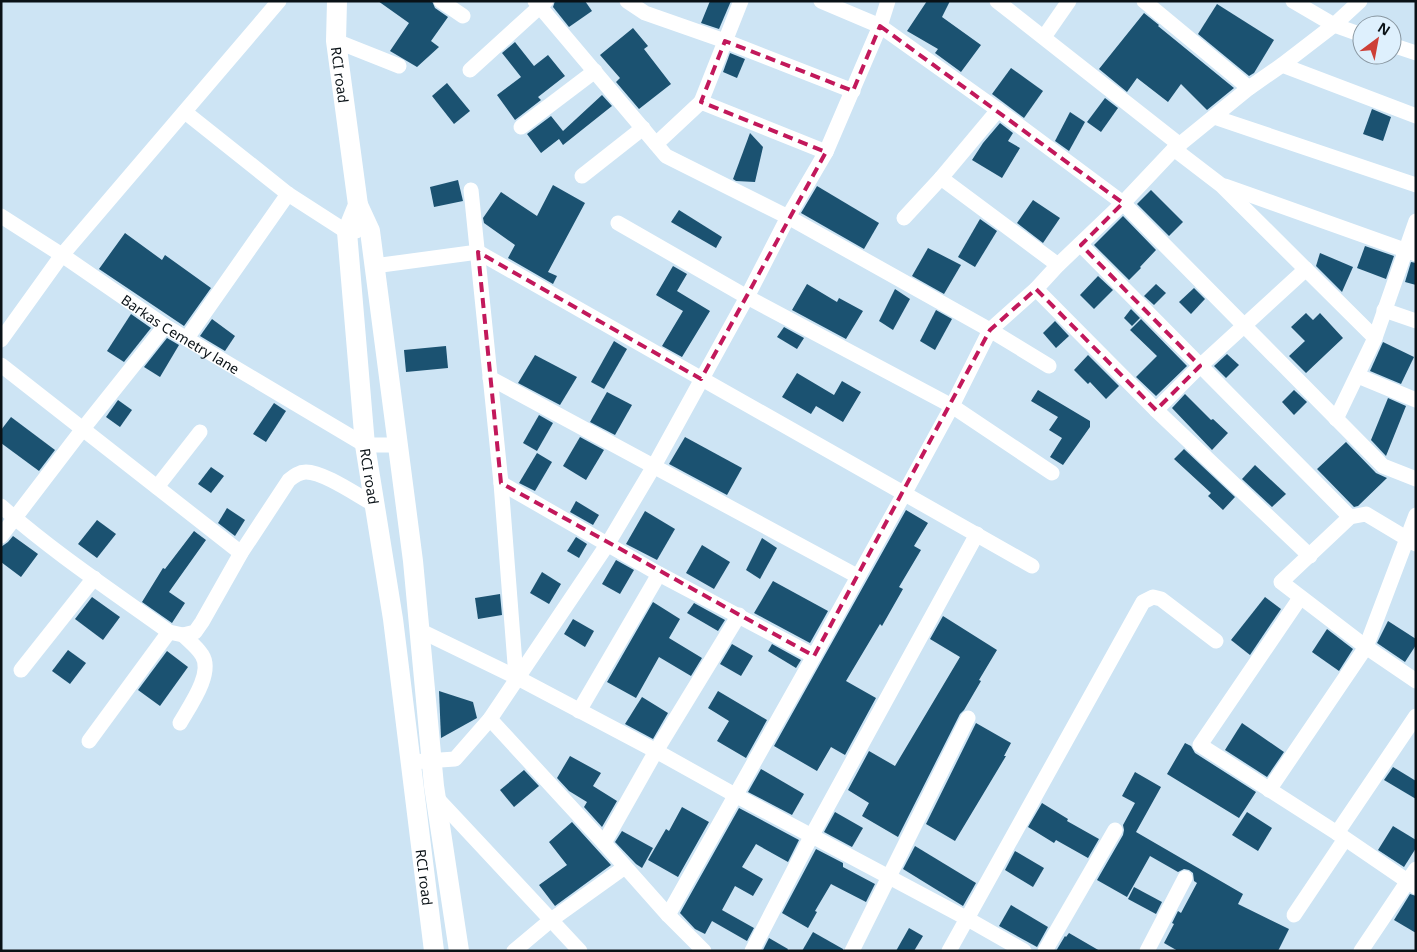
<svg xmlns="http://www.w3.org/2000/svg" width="1417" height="952" font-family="'Noto Sans',sans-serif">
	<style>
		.building { fill: #1b5271 }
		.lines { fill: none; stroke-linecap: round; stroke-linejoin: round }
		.minor { stroke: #fff; stroke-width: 15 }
		.tertiary { stroke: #fff; stroke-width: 20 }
		.marked { fill: none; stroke: #c2185b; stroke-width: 4; stroke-dasharray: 10 6; stroke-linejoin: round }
		.labels { text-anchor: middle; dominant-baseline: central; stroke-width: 5; stroke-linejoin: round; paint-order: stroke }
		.street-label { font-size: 14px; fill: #091116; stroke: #def0fd }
	</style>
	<rect width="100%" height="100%" fill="#cde4f4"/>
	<g class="building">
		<polygon points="378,1 432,1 435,8 448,17 431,41 439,47 417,67 390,51 409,23"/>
		<polygon points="555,1 585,1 592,11 569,27 553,7"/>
		<polygon points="710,1 731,1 719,29 701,23"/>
		<polygon points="927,1 950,1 942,17 981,45 961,72 935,53 938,49 907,31"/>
		<polygon points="1217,4 1274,40 1254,73 1249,76 1198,34"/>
		<polygon points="1144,13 1159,25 1158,26 1234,88 1207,110 1181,84 1168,102 1137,78 1127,92 1099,69"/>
		<polygon points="633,28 648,46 644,49 671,84 639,109 616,82 620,78 600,55"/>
		<polygon points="515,42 534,66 548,55 565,76 538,97 541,100 515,120 497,95 521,77 502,53"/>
		<polygon points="730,53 745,59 737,78 723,72"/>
		<polygon points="1011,68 1043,91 1024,118 992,94"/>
		<polygon points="447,83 470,111 454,124 432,96"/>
		<polygon points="602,95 612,106 563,145 559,139 541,153 527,134 551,116 563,131"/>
		<polygon points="1105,98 1118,108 1101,132 1087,122"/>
		<polygon points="1372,109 1391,117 1383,141 1363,134"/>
		<polygon points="1070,112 1085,122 1069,151 1055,141"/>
		<polygon points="1000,123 1013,133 1008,141 1020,148 1002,178 972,160 983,143"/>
		<polygon points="750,133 763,147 755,182 736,181 733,179"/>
		<polygon points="458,180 463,201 434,207 430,187"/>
		<polygon points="553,185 585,203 548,272 557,276 553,284 508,258 515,245 484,223 483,218 501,192 537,216"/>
		<polygon points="817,186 879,223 864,249 801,213"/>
		<polygon points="1151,190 1183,222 1169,236 1137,204"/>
		<polygon points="1033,200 1060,218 1043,243 1017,223"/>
		<polygon points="679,210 722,237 716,248 671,222"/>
		<polygon points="1123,216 1156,250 1140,267 1141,268 1129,280 1094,245"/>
		<polygon points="980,219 997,231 975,267 958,257"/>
		<polygon points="125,233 162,260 165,255 211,288 184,326 99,269"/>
		<polygon points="1365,246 1394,256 1386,279 1357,268"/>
		<polygon points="928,248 961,265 944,294 912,276"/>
		<polygon points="1320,253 1353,267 1342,292 1316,266"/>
		<polygon points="1411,262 1416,263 1416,285 1405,282"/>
		<polygon points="673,266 687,274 677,291 710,311 682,357 662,346 683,311 656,295"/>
		<polygon points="1098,276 1113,290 1094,309 1080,295"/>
		<polygon points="807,284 837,302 839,298 863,311 846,339 792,310"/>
		<polygon points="1156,284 1166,293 1154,305 1144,296"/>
		<polygon points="1194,288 1205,299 1191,314 1179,302"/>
		<polygon points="895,289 910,299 893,330 879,321"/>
		<polygon points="1131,309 1140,318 1132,326 1124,318"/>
		<polygon points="936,310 952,319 935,350 920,341"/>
		<polygon points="1306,313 1313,320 1320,313 1343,338 1306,373 1289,356 1305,341 1291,327"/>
		<polygon points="131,314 151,328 124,362 107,351"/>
		<polygon points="212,319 235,336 225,351 200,336"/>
		<polygon points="1141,319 1187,366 1156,396 1136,377 1157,356 1130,330"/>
		<polygon points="1055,321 1069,336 1056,348 1043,333"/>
		<polygon points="784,327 804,338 797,349 777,337"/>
		<polygon points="167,338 179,345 160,377 144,367"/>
		<polygon points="614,341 627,349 604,389 591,382"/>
		<polygon points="1383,342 1414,357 1401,384 1370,371"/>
		<polygon points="446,346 448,368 406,372 404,350"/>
		<polygon points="1227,354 1239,365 1226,378 1214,366"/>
		<polygon points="535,355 577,377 560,405 518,383"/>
		<polygon points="1088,355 1119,386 1106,399 1090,382 1088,384 1074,370"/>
		<polygon points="797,373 834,395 842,381 861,392 843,422 816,406 811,414 782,397"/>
		<polygon points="1038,390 1090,421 1090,427 1063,465 1050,457 1062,438 1049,430 1058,417 1031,401"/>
		<polygon points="1294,390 1307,402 1294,415 1282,402"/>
		<polygon points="607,392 632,405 615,435 590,422"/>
		<polygon points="1185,394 1211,420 1213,419 1228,433 1212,450 1172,408"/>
		<polygon points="1388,398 1406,406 1386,456 1371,440"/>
		<polygon points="118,400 132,410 120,427 106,417"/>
		<polygon points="274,403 286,411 266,442 253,434"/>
		<polygon points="539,415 553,423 537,451 523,443"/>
		<polygon points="11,417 55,450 39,471 1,443 1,430"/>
		<polygon points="580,437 604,450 586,480 563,466"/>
		<polygon points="685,437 742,468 727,495 669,464"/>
		<polygon points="1346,442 1376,473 1387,478 1358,506 1354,507 1317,469"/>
		<polygon points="1184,449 1235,497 1223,510 1208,496 1211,493 1174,459"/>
		<polygon points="537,453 552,462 535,491 519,483"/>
		<polygon points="1255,465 1286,494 1272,507 1242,479"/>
		<polygon points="211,467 224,476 211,493 198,484"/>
		<polygon points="576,501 599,515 593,525 570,512"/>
		<polygon points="227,508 245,520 235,536 218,523"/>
		<polygon points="906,510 928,523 914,546 921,550 899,587 903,589 882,626 880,624 846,681 876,698 845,755 831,747 817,771 774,746"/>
		<polygon points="645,511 675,529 657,560 626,544"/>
		<polygon points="97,520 116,534 97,558 78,544"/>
		<polygon points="194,531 206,540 169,592 185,603 172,623 142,602 163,568 165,569"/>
		<polygon points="13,536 38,554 21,577 1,562 1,547 8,542"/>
		<polygon points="576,537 587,544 579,558 567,551"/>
		<polygon points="762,538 777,548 760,579 746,570"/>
		<polygon points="702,545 730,562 714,589 686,573"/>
		<polygon points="616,560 634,570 620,594 602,584"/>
		<polygon points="542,572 561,584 549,604 530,593"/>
		<polygon points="773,581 828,611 810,643 754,613"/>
		<polygon points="500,594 502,615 478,619 475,598"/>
		<polygon points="92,597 120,617 103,640 75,619"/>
		<polygon points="1265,597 1281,609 1250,655 1231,640"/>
		<polygon points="653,602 680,619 669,638 702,658 691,676 659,657 636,698 607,682"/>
		<polygon points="694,603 725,620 718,631 687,613"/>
		<polygon points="943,616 997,650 979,680 981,681 964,710 960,714 898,837 862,816 869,803 848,790 869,751 895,766 960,657 930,639"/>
		<polygon points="573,619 594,631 585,647 564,634"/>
		<polygon points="1388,621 1416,639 1416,645 1405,662 1377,643"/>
		<polygon points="1327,629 1353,649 1339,671 1312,652"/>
		<polygon points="732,644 753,656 741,676 720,664"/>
		<polygon points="772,644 801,660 796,668 768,651"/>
		<polygon points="68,650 86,663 70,684 52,671"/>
		<polygon points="167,651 188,667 160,706 138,690"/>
		<polygon points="439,691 473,702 477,718 441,738"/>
		<polygon points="718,691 767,720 746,758 717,741 729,721 708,708"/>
		<polygon points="642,697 668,713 653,739 625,724"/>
		<polygon points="976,723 1011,743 1004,756 1006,756 955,841 926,824"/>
		<polygon points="1242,723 1284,752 1267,777 1225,750"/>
		<polygon points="1185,743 1191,746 1195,753 1256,792 1239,818 1167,774"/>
		<polygon points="570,756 601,773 593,786 617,801 602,827 584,807 587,802 569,791 557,778"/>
		<polygon points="1393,767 1416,781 1416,799 1384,780"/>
		<polygon points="761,769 804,794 792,815 748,792"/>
		<polygon points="524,770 539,786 514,807 500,790"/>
		<polygon points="1135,772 1161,787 1136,832 1243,894 1238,904 1289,929 1278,951 1178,951 1164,943 1174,924 1172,923 1178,911 1181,913 1197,883 1194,881 1193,873 1189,870 1184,869 1178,872 1150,856 1127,897 1097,880 1123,835 1124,830 1123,825 1135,803 1122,796"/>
		<polygon points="1042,803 1068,819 1067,821 1099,839 1088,858 1056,840 1054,843 1028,827"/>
		<polygon points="682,807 709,822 678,877 648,860 666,829 669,831"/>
		<polygon points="739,808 799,840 788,862 756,844 742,867 763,879 753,896 735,886 722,910 754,928 747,941 712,921 705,934 695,929 680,913"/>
		<polygon points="835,812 863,828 852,847 824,832"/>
		<polygon points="1247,812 1272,828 1258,851 1232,835"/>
		<polygon points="572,822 611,865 555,906 539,885 567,865 549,842"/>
		<polygon points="1393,826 1416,840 1416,848 1404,867 1378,850"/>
		<polygon points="622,831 653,848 642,868 636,864 615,842"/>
		<polygon points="915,846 976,883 963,906 903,869"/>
		<polygon points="816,849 843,863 843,867 875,884 866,902 831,884 815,911 817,912 808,928 782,913"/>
		<polygon points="1015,851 1044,868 1033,887 1005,870"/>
		<polygon points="1134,887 1162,902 1156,914 1128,899"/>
		<polygon points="1410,894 1416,896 1416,933 1394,920"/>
		<polygon points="1011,905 1048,927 1037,947 999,926"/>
		<polygon points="909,928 923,936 914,951 896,951"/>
		<polygon points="813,932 843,949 843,951 802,951"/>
		<polygon points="1069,933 1100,951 1056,951 1065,936 1066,937"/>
		<polygon points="769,938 788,949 787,951 763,950"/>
	</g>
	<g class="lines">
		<g class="minor">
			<polyline points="441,1 463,16"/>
			<polyline points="535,1 666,156 788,217 990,330 1049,366"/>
			<polyline points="627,1 645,13 725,41 853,91"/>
			<polyline points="821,1 880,26 998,110 1123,203 1383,466 1416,479"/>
			<polyline points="997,1 1180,145"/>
			<polyline points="1144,1 1249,88"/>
			<polyline points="1293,1 1334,25 1362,35"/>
			<polyline points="1044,37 1069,1"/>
			<polyline points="336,41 399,66"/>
			<polyline points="1392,45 1416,53"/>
			<polyline points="1282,65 1416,116"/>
			<polyline points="470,70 546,1"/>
			<polyline points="701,102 741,1"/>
			<polyline points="185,112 288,194 347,232 356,231"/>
			<polyline points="1214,117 1416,185"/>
			<polyline points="521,127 595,71"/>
			<polyline points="656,144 701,102 826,152"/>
			<polyline points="1174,149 1221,185 1375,338"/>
			<polyline points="582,176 643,128"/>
			<polyline points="941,178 998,110"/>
			<polyline points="1225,186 1416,254"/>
			<polyline points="471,190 501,483 516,677"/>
			<path id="s1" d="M1,216l61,39 103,71 200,119h33"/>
			<polyline points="904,218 941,178 1058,265"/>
			<polyline points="618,223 747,297 952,406 1052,473"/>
			<polyline points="1081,245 1350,517"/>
			<polyline points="374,266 478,252 1032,566"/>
			<polyline points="1036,289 1156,410 1310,556"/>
			<polyline points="1384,310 1416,321"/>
			<polyline points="187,338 288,194"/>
			<polyline points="1,340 62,255 279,1"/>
			<polyline points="1,365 241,553"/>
			<polyline points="1358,376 1416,400"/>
			<polyline points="490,378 857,576"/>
			<polyline points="1156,410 1200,366 1306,269"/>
			<polyline points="1336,419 1375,338 1416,221"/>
			<polyline points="501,483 659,574 814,656"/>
			<polyline points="157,487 200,432"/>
			<path d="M1,506c52,46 111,85 168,126l14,3 12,-3 7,-10 39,-69 48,-73c5,-4 10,-8 17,-8 18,0 52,24 69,33"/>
			<polyline points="1,536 82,430 165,326"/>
			<polyline points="1416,544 1366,514 1350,517 1281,582 1366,647 1416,681"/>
			<polyline points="1300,598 1200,745 1337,833 1416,887"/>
			<polyline points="419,630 516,677 656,751 735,795 966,918 1024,951"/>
			<polyline points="21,670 94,578"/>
			<polyline points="579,711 659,574"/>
			<polyline points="490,719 604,843 668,915 704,951"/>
			<path d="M180,723c9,-16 34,-50 22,-68 -5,-8 -13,-14 -19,-20"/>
			<polyline points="89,741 169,632"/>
			<polyline points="411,762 455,759 490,719 607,545 654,466 747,297 788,217 826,152 880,26 888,1"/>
			<polyline points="1269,790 1366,647 1416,515"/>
			<polyline points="435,796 551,920 514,951"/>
			<polyline points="1337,833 1416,716"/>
			<polyline points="604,843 656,751 739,615"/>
			<polyline points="668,915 814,656 904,494 952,406 990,330 1036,289 1058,265 1123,203 1174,149 1249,88 1282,65 1334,25 1360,1"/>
			<polyline points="1294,915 1345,839"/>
			<polyline points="580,951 551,920 625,867"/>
			<polyline points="752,951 812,835 977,534"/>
			<polyline points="852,951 968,718"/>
			<polyline points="949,951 1143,602 1153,597 1161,599 1216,641"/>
			<polyline points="1045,951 1115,830"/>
			<polyline points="1147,951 1185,878"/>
			<polyline points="1361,951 1416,869"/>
		</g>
		<g class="tertiary">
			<path id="s2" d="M337,1l-1,40 22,164 -11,27 18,213 28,174 41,332"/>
			<polyline points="358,205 370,231 413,561 434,786 459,951"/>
		</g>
	</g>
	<path class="marked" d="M880,26l243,177 -42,42 119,121 -44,44 -120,-121 -46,41 -176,326 -313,-173 -23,-231 223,127 125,-227 -125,-50 24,-61 128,50z"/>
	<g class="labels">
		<g class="street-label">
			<text stroke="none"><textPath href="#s2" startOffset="74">RCI road</textPath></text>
			<text stroke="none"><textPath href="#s1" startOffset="215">Barkas Cemetry lane</textPath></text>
			<text stroke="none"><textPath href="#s2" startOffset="480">RCI road</textPath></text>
			<text stroke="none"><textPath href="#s2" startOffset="885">RCI road</textPath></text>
		</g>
	</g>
	<rect width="1417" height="952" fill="none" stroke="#091116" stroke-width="5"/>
	<g transform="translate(1377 40) rotate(32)"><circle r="24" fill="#def0fd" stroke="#8997a1"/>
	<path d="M0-4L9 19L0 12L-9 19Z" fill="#cd3f37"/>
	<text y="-8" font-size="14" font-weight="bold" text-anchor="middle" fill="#091116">N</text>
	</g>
</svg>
